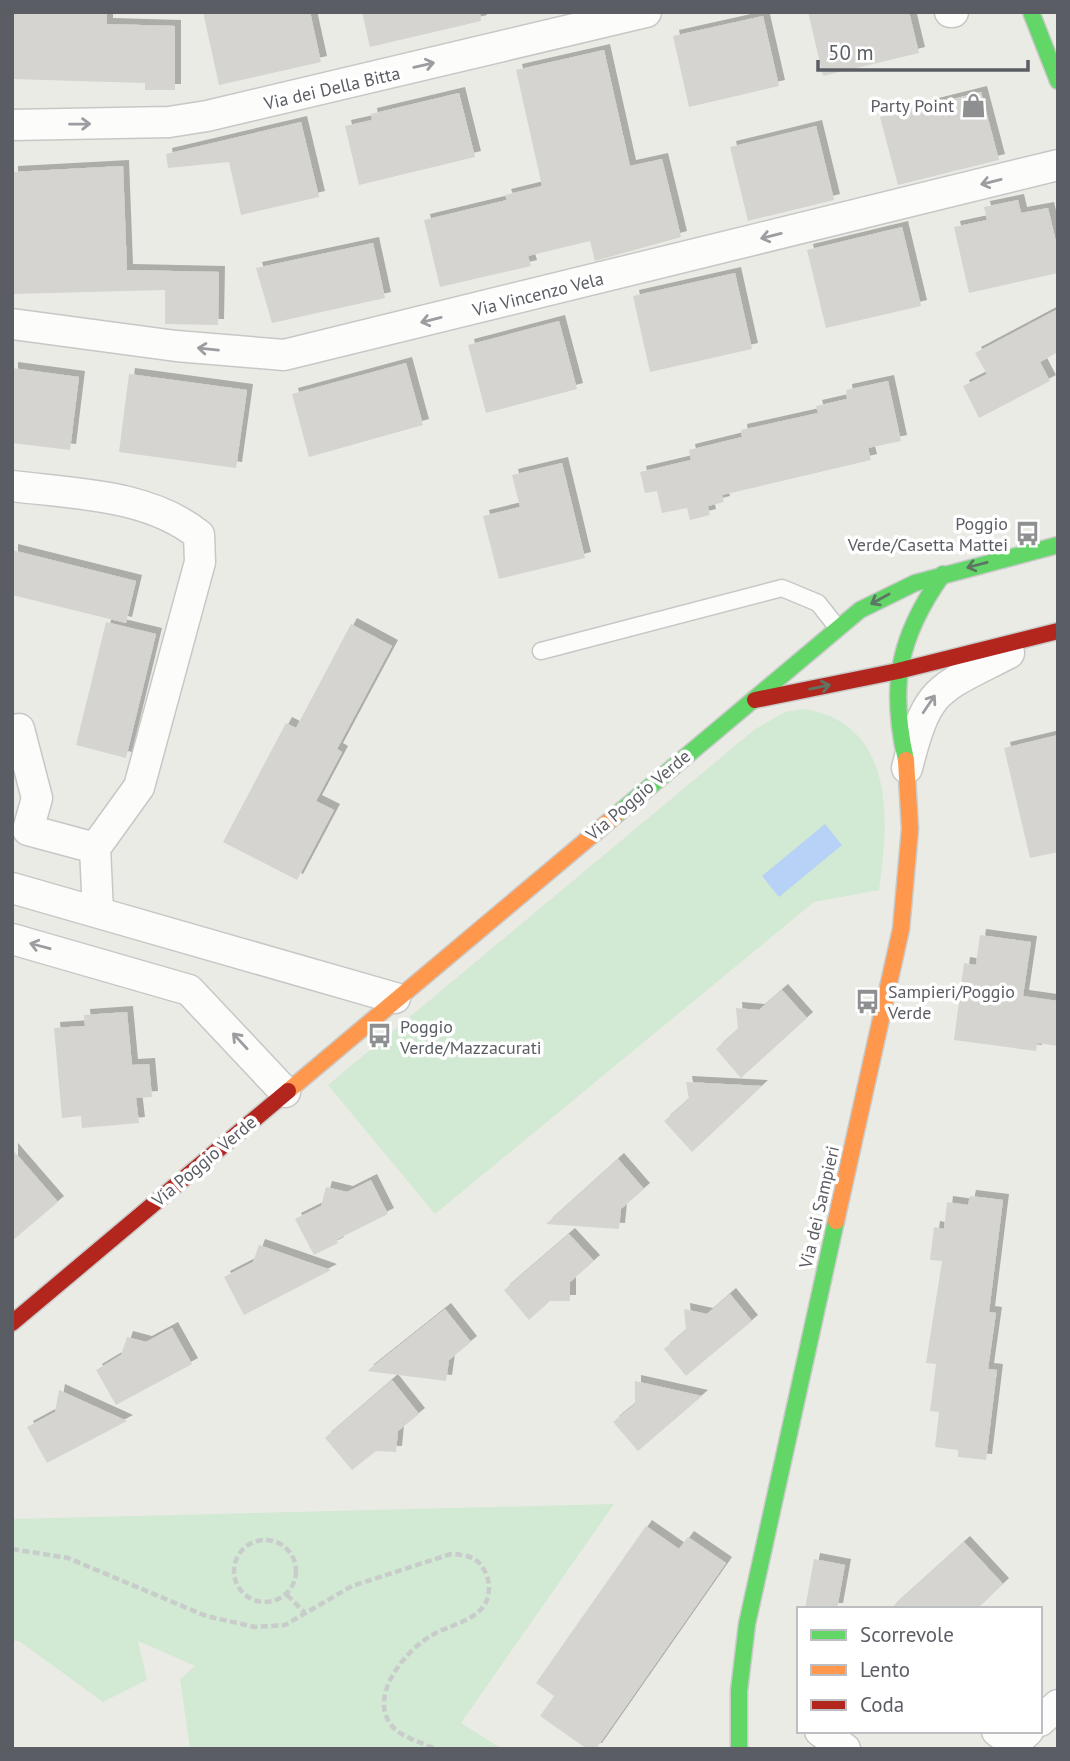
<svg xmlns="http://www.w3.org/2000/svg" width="1070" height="1761" font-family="'PT Sans',sans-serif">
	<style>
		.green { fill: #d2e9d3 }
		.water { fill: #b8d1f7 }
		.building { fill: #d5d4d0; filter: url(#shadow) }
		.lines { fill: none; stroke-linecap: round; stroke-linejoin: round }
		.lane-casing { stroke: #c7c7c7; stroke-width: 19 }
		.street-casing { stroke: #c7c7c7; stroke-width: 33 }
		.fast-casing { stroke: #c9caca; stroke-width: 19 }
		.slow-casing { stroke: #c9caca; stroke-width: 19 }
		.jam-casing { stroke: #c9caca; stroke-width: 19 }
		.path { stroke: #c8cccb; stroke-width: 4.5; stroke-dasharray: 7 3.5; stroke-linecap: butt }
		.lane { stroke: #fcfcfb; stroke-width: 16 }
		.street { stroke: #fcfcfb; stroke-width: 30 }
		.fast { stroke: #63d668; stroke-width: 16 }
		.slow { stroke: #ff974d; stroke-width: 16 }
		.jam { stroke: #b3261e; stroke-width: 16 }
		.oneway { stroke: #9b9da0 }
		.oneway2 { stroke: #5d7565 }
		.labels { text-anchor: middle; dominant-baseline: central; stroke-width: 7; stroke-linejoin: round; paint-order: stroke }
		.street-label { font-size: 18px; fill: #5b5d64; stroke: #fff }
		.poi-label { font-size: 18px; fill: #5b5d64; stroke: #fff; text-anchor: end }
	</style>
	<defs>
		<filter id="shadow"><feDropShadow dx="6" dy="-6" stdDeviation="0" flood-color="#0004"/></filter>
	</defs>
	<rect width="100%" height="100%" fill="#ebebe5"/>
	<g class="green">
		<path d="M805,709c91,16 84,111 74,181l-65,12 -379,312 -107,-129 426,-355 31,-18z"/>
		<polygon points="614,1504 461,1723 502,1749 190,1749 180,1679 195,1666 138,1641 147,1680 103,1702 19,1641 12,1641 12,1519"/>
	</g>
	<polygon class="water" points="825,824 842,845 779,897 762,876"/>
	<g class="building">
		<polygon points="12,12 107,12 107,24 175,26 175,90 145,90 145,83 12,79"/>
		<polygon points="203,12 310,12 321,62 219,85"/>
		<polygon points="362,12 480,12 481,21 370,47"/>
		<polygon points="808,12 909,12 919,53 823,76"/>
		<polygon points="763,16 779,86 689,107 673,36"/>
		<polygon points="604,50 630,166 662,159 681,237 595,261 590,241 528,256 531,266 440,287 424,220 507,200 505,195 542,186 516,70"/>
		<polygon points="981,92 999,160 898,185 880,117"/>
		<polygon points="459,93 475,157 359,185 345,126 372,120 371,114"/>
		<polygon points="301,122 319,197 241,215 229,162 168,168 166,154"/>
		<polygon points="816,126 834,200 748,221 730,147"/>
		<polygon points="123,166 127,270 219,272 218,325 165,324 165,290 12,294 12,172"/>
		<polygon points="1018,200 1021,213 1048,208 1058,250 1058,273 969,293 954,227 987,220 984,207"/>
		<polygon points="902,227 921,306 826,328 807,250"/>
		<polygon points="373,243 385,298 272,323 256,268"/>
		<polygon points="735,273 752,349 650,372 633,296"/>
		<polygon points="1058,309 1058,352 1040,362 1050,381 979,418 963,386 987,374 975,353"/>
		<polygon points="559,321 577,389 486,413 468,345"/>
		<polygon points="406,363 423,425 309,457 292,394"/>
		<polygon points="12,368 79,377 70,450 12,443"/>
		<polygon points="129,374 247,390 236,468 119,452"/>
		<polygon points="888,381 901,441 868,448 871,460 722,495 724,502 708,506 710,515 690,520 687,508 662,513 657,491 645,493 640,472 691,460 689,450 742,437 741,430 818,413 816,406 847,399 846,390"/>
		<polygon points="562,463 585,558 499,579 483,516 520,507 512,475"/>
		<polygon points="12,550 136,581 126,623 12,595"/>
		<polygon points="106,622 156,634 126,758 76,745"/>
		<polygon points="351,624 392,646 337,749 342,752 316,801 334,810 297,880 223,842 286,723 296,728"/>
		<polygon points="1058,735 1058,852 1030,858 1004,748"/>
		<polygon points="980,935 1031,942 1023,996 1058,1001 1058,1046 1037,1043 1036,1051 954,1040 964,963 976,965"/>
		<polygon points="782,990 807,1018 741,1078 716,1049 738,1029 736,1008 759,1010"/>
		<polygon points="127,1012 132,1065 149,1064 152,1097 136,1098 139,1123 82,1128 81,1116 62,1118 54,1028 85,1026 84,1015"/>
		<polygon points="686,1082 762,1086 692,1152 664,1121 689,1099"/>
		<polygon points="12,1149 58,1202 12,1241"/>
		<polygon points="618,1159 644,1189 621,1209 619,1229 546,1224"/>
		<polygon points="371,1180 388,1214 336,1240 338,1243 314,1255 295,1219 321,1206 326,1187 347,1192"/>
		<polygon points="970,1196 1003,1200 989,1312 996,1313 988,1369 997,1370 986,1460 958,1457 958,1450 935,1447 939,1412 930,1411 936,1364 926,1363 942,1261 930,1260 934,1227 944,1229 947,1202 968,1205"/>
		<polygon points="569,1234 594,1261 570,1282 570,1301 550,1301 529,1320 504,1290"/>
		<polygon points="259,1245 331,1270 244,1315 224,1277 253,1262"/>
		<polygon points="730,1294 752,1321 686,1376 664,1349 686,1330 684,1309 707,1314"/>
		<polygon points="445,1309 471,1342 449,1360 446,1381 367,1371"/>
		<polygon points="172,1328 192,1364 116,1405 96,1370 121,1355 127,1337 146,1342"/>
		<polygon points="392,1380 419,1414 398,1431 396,1452 376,1451 352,1470 325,1438"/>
		<polygon points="635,1381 702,1396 638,1451 613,1422 635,1404"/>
		<polygon points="59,1390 127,1421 47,1463 27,1427 55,1412"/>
		<polygon points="646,1526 679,1549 688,1537 726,1563 596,1749 587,1749 540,1716 554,1696 536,1683"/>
		<polygon points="964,1542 1003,1584 977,1609 890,1609"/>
		<polygon points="814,1559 845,1565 837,1609 805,1609"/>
	</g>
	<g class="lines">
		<defs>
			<polyline id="lane" points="541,651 782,588 818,603 837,627"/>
			<g id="street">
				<polyline points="950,12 953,12"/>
				<polyline points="12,125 169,122 207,116 646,12"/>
				<polyline points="12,324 176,346 284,355 1058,165"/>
				<path d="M12,486c63,8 136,8 187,49l1,27 -61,225 -44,61 -67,-18 9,-32 -18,-69"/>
				<path d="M907,768c21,-82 29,-77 102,-115"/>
				<polyline points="95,848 98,912"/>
				<polyline points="12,888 395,998"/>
				<polyline points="12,939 189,990 285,1092"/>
				<polyline points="1040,1721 1058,1705"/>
				<polyline points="820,1731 845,1749"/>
				<polyline points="997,1731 1014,1744 1028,1731"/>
			</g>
			<g id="fast">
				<polyline points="1031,12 1058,81"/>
				<path d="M906,760c-17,-74 -8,-123 37,-186"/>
				<polyline points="615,816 860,610 915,583 1058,545"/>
				<polyline points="739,1749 739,1691 747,1624 836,1221"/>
			</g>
			<g id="slow">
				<polyline points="288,1091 615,816"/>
				<polyline points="836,1221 901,929 910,829 906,760"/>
			</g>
			<g id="jam">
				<polyline points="755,700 898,671 1058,631"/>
				<polyline points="12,1323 288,1091"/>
			</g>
		</defs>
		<use href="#lane" class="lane-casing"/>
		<use href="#street" class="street-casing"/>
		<use href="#fast" class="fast-casing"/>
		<use href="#slow" class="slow-casing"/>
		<use href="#jam" class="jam-casing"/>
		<g class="path">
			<circle cx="265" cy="1571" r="31"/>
			<path d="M12,1549l56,9 138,58 49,11 30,-2 67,-39 99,-32c14,1 25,2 32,14 7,10 8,26 2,36 -10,17 -35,21 -51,30 -28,15 -67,62 -42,92 10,12 30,16 43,23"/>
			<polyline points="287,1595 304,1612"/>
		</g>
		<use href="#lane" class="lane"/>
		<use href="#street" class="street"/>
		<use href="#fast" class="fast"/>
		<use href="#slow" class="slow"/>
		<use href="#jam" class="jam"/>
	</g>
	<defs><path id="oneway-shaft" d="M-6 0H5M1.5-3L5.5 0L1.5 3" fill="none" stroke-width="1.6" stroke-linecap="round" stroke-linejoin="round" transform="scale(1.75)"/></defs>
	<g class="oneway">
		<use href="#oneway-shaft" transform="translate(424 65) rotate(-13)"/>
		<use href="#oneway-shaft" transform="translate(80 124) rotate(-1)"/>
		<use href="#oneway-shaft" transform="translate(991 182) rotate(166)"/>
		<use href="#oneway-shaft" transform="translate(771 236) rotate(166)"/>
		<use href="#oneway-shaft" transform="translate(431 320) rotate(166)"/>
		<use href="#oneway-shaft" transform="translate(208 349) rotate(-174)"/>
		<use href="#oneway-shaft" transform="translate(929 704) rotate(-56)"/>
		<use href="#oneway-shaft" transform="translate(40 946) rotate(-165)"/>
		<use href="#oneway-shaft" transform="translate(240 1041) rotate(-133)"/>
	</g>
	<g class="oneway2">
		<use href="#oneway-shaft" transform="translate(977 565) rotate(165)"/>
		<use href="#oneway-shaft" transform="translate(880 599) rotate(151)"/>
		<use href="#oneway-shaft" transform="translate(820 687) rotate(-12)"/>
	</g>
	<defs>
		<symbol id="shop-bare" viewBox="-9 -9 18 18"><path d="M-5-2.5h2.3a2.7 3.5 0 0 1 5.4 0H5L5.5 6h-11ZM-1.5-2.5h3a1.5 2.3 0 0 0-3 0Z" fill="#8d8f91" stroke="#fff" stroke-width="2.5" paint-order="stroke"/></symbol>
		<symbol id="bus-bare" viewBox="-9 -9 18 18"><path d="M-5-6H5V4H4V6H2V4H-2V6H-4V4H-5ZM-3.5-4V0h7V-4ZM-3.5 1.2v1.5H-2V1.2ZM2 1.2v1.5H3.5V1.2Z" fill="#8d8f91" stroke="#fff" stroke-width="2.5" paint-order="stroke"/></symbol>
	</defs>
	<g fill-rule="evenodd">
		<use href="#shop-bare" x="956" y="88" width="35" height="35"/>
		<use href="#bus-bare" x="1010" y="516" width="35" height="35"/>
		<use href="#bus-bare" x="850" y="984" width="35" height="35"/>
		<use href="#bus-bare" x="362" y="1018" width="35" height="35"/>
	</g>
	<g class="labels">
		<g class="street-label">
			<text transform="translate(332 88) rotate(-13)">Via dei Della Bitta</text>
			<text transform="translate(538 294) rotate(-14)">Via Vincenzo Vela</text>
			<text transform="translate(638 795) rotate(-40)">Via Poggio Verde</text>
			<text transform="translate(204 1161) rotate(-40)">Via Poggio Verde</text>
			<text transform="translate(819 1207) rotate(-77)">Via dei Sampieri</text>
		</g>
		<g class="poi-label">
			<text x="954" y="105">Party Point</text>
			<text x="1008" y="523">Poggio<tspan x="1008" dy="21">Verde/Casetta Mattei</tspan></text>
			<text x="888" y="991" text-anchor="start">Sampieri/Poggio<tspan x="888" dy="21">Verde</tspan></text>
			<text x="400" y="1026" text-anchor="start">Poggio<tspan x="400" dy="21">Verde/Mazzacurati</tspan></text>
		</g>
	</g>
	<rect width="1070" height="1761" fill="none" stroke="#5b5d64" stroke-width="28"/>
	<rect x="797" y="1607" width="245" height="126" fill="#ffffff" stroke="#bdbec1" stroke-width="2"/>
	<rect x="811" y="1630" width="35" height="10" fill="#63d668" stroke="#bdbec1" stroke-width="2"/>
	<text x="860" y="1642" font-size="21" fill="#5b5d64">Scorrevole</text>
	<rect x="811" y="1665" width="35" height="10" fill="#ff974d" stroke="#bdbec1" stroke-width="2"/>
	<text x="860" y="1677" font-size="21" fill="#5b5d64">Lento</text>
	<rect x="811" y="1700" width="35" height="10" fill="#b3261e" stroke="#bdbec1" stroke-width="2"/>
	<text x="860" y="1712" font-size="21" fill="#5b5d64">Coda</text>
	<path d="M818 60v10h210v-10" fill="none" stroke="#5b5d64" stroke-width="3.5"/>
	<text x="828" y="60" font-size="21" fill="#5b5d64" stroke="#ffffff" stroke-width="5" paint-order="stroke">50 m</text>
</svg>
